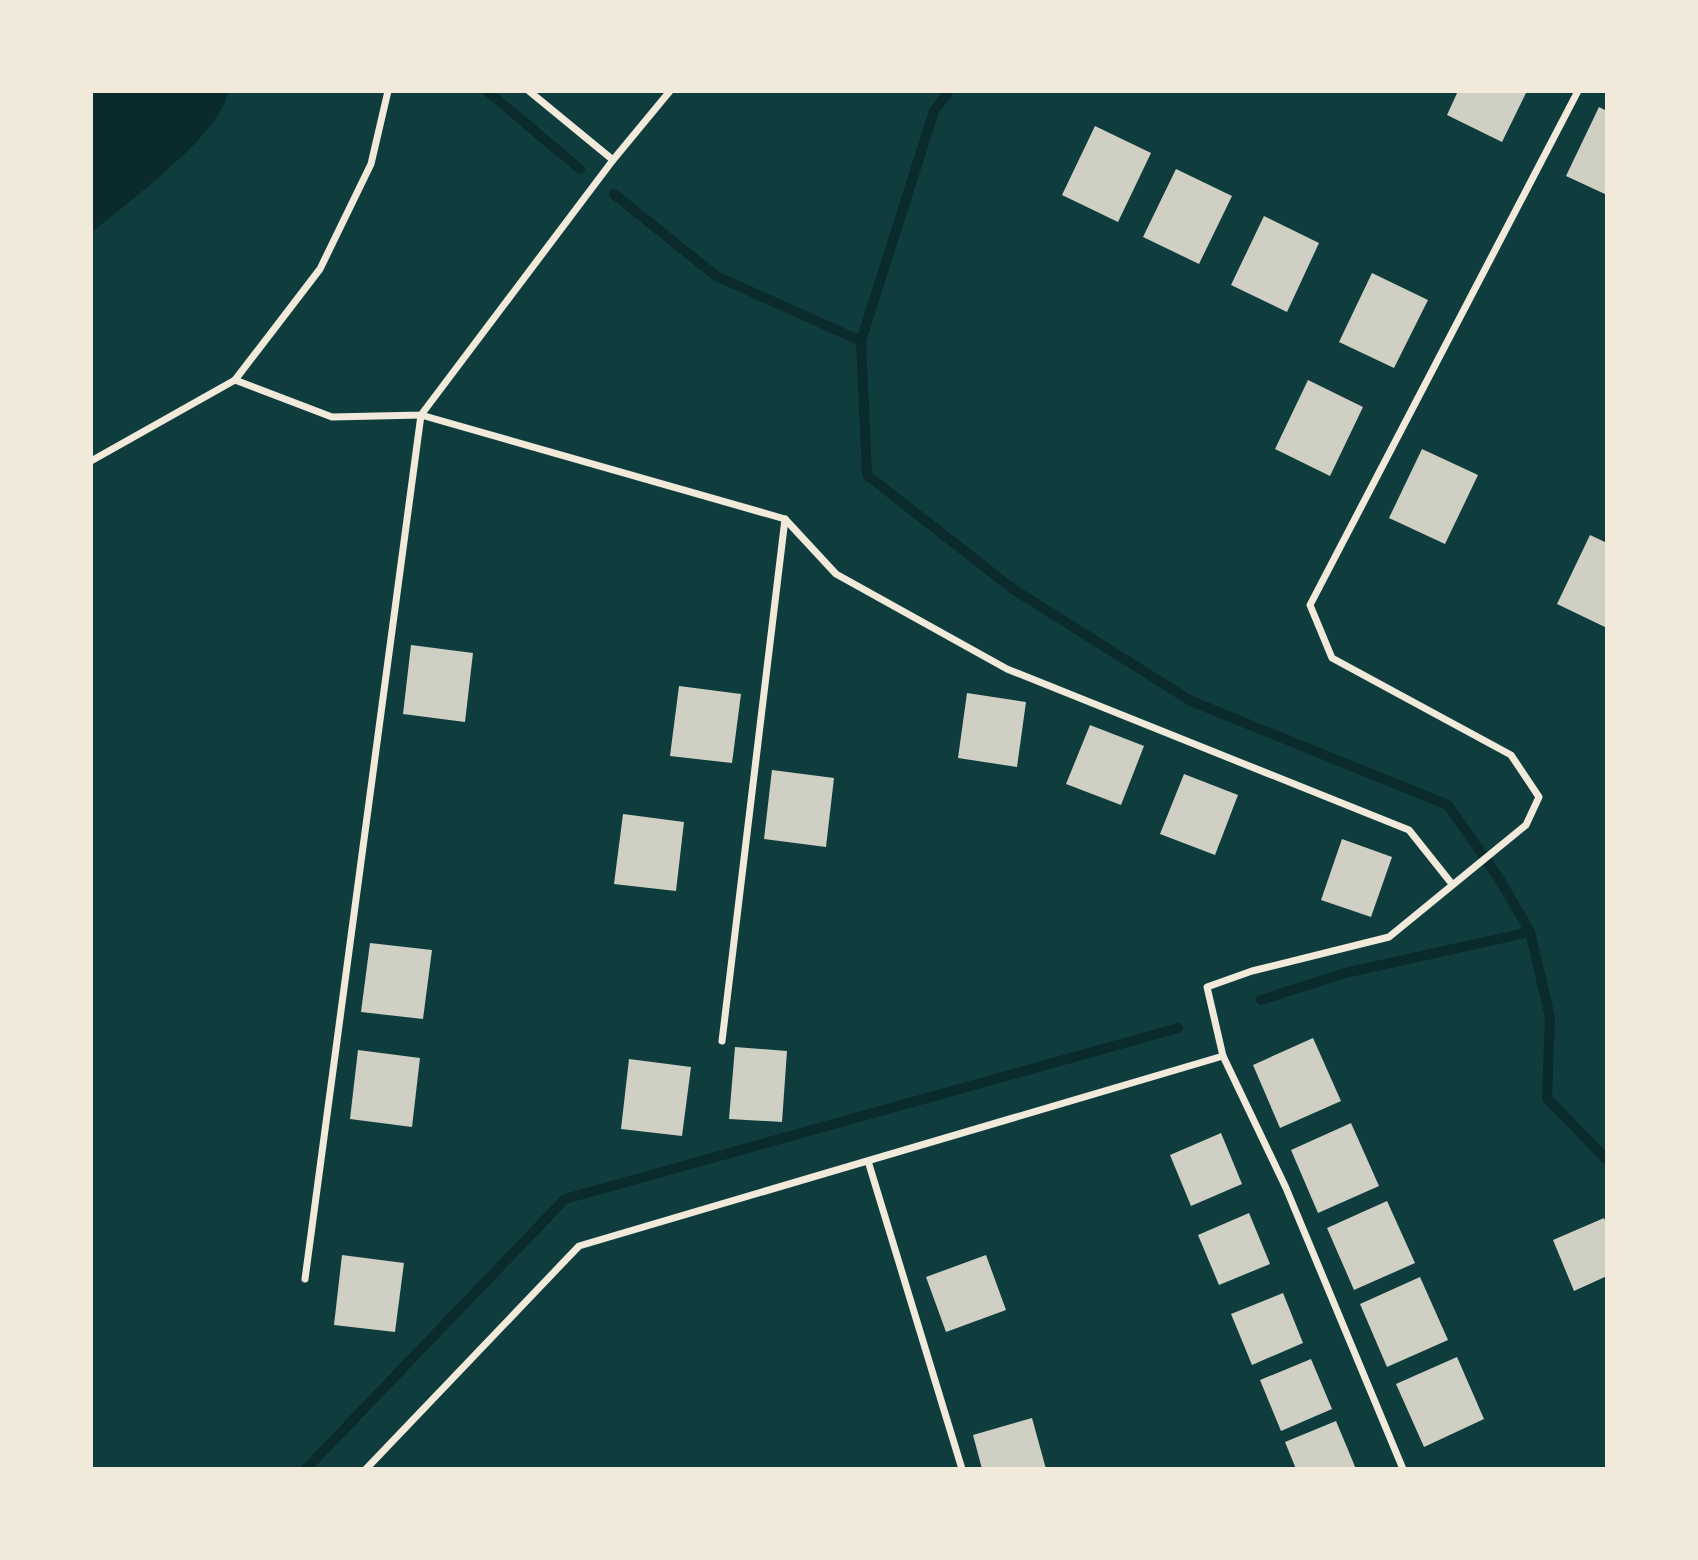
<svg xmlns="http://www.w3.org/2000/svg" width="1698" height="1560" font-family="'Archivo Narrow',sans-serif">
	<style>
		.water { fill: #0a2a2b }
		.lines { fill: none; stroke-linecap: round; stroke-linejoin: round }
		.stream { stroke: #0a2a2b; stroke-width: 10 }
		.building { fill: #cfcfc3 }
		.minor { stroke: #f1e9da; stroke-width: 7 }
	</style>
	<rect width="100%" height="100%" fill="#0f3d3e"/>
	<path class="water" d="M91,91h137c-6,44 -103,112 -137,143z"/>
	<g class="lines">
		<g class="stream">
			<polyline points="487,91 580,169"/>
			<polyline points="949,91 934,111 861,341 867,475 1013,589 1191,701 1448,805 1500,880 1530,932 1550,1017 1547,1098 1607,1160"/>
			<polyline points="614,194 716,276 861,341"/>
			<polyline points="1261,1000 1345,973 1530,932"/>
			<polyline points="306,1469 565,1199 1178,1028"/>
		</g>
	</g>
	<g class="building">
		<polygon points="1458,91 1527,91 1502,142 1447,115"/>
		<polygon points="1599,107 1607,111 1607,195 1566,176"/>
		<polygon points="1095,126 1151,153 1118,222 1062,195"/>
		<polygon points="1176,169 1232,196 1199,264 1143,237"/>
		<polygon points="1264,216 1319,243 1287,312 1231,285"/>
		<polygon points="1372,273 1428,300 1394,368 1339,342"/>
		<polygon points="1308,380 1363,407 1330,476 1275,449"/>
		<polygon points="1422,449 1478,475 1445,544 1389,518"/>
		<polygon points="1590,535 1607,543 1607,628 1557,604"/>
		<polygon points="411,645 473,653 465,722 403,714"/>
		<polygon points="679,686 741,694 732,763 670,756"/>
		<polygon points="967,693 1026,702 1017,767 958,758"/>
		<polygon points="1090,725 1144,746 1121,805 1066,784"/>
		<polygon points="772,770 834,778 826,847 764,839"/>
		<polygon points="1184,774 1238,795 1215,855 1160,834"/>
		<polygon points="623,814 684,822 676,891 614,884"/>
		<polygon points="1342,839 1392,857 1371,917 1321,900"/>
		<polygon points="370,943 432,950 423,1019 361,1012"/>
		<polygon points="1313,1038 1341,1101 1280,1128 1253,1065"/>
		<polygon points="735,1047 787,1051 782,1122 729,1119"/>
		<polygon points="358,1050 420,1058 412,1127 350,1119"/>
		<polygon points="629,1059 691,1067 682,1136 621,1129"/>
		<polygon points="1351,1123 1379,1186 1318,1213 1291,1150"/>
		<polygon points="1221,1133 1242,1184 1191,1206 1170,1155"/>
		<polygon points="1387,1201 1415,1263 1354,1290 1327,1228"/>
		<polygon points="1249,1213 1270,1264 1219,1285 1198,1235"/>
		<polygon points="1604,1218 1607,1226 1607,1276 1574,1291 1553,1240"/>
		<polygon points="342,1255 404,1263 395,1332 334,1325"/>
		<polygon points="986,1255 1006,1310 946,1332 926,1277"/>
		<polygon points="1420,1277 1448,1340 1387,1367 1360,1304"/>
		<polygon points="1283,1293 1303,1343 1252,1365 1231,1314"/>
		<polygon points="1457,1357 1484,1419 1424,1447 1396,1384"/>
		<polygon points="1311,1359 1332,1409 1281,1431 1260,1380"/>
		<polygon points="1032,1418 1046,1469 982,1469 973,1435"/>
		<polygon points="1336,1421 1356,1469 1296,1469 1285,1442"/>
	</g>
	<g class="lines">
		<g class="minor">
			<polyline points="529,91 613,160"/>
			<polyline points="235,380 332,417 421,415 613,160 670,91"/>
			<polyline points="91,461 235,380 320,269 371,164 388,91"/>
			<polyline points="722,1041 785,519"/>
			<polyline points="868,1161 962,1469"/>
			<polyline points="305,1279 421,415 785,519 836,574 1007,669 1409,830 1452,884"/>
			<polyline points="366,1469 579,1246 1223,1056"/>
			<polyline points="1403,1469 1286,1188 1223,1056 1207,987 1252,971 1389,937 1526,825 1539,797 1511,755 1332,658 1310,605 1578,91"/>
		</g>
	</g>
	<rect width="1698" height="1560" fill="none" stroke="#f1e9da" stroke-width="186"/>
</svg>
